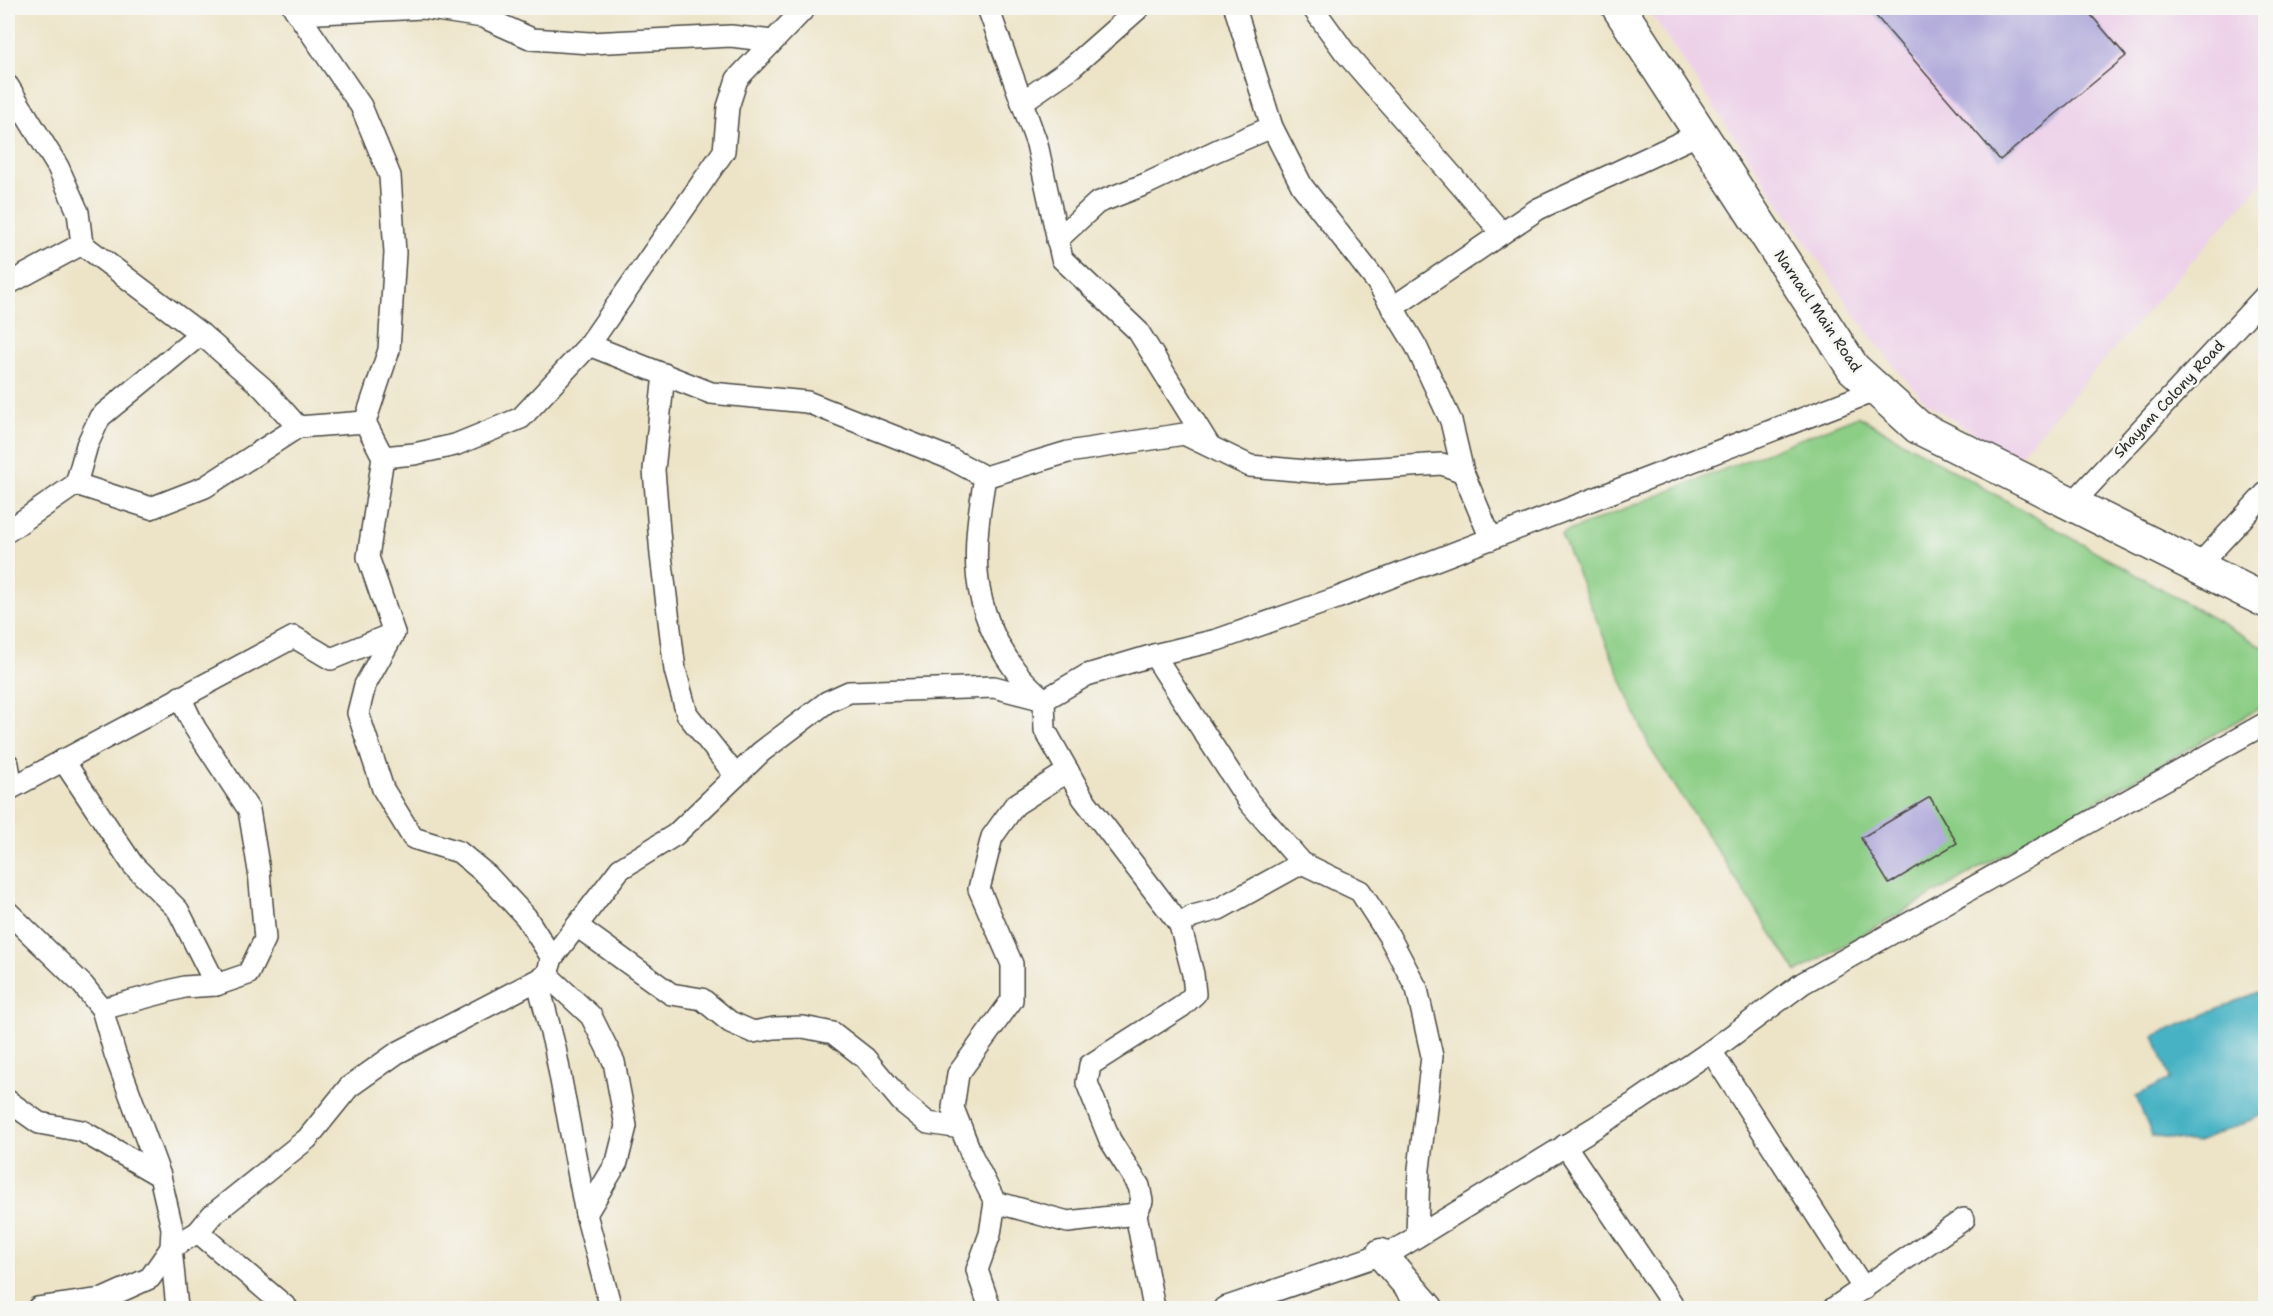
<svg xmlns="http://www.w3.org/2000/svg" width="2273" height="1316" font-family="'Shantell Sans',sans-serif">
	<style>
		.built { fill: #edd1e9 }
		.green { fill: #8cce86; stroke: #5c7c58; stroke-width: 1.5 }
		.water { fill: #47b2c4; stroke: #396e78; stroke-width: 1.5 }
		.building { fill: #b4addc }
		.lines { fill: none; stroke-linecap: round; stroke-linejoin: round }
		.street-casing { stroke: #484743; stroke-width: 24 }
		.secondary-casing { stroke: #484743; stroke-width: 33 }
		.primary-casing { stroke: #484743; stroke-width: 36 }
		.street { stroke: #fff; stroke-width: 21 }
		.secondary { stroke: #fff; stroke-width: 30 }
		.primary { stroke: #fff; stroke-width: 33 }
		.labels { text-anchor: middle; dominant-baseline: central; stroke-width: 5; stroke-linejoin: round; paint-order: stroke }
		.street-label { font-size: 15px; fill: #2b2b2b; stroke: #f6f6f2 }
	</style>
	<rect width="100%" height="100%" fill="#f6f6f2"/>
	<filter id="ink" filterUnits="userSpaceOnUse"><feTurbulence type="fractalNoise" baseFrequency=".0167" numOctaves="2"/><feDisplacementMap in="SourceGraphic" scale="12" xChannelSelector="R" yChannelSelector="G"/><feConvolveMatrix kernelMatrix="1 2 1 2 8 2 1 2 1" color-interpolation-filters="sRGB"/></filter>
	<filter id="wash" filterUnits="userSpaceOnUse"><feTurbulence type="fractalNoise" baseFrequency=".008" numOctaves="4" result="noise"/><feDisplacementMap in="SourceGraphic" scale="24" xChannelSelector="R" yChannelSelector="G"/><feGaussianBlur stdDeviation="1.35" result="paint"/><feColorMatrix in="noise" values="0 0 0 0 0 0 0 0 0 0 0 0 0 0 0 0 0 1.4 0 .05"/><feComposite in="paint" operator="in"/></filter>
	<g filter="url(#wash)">
		<rect width="100%" height="100%" fill="#ede4c8"/>
		<polygon class="built" points="1647,8 2265,8 2265,179 2016,459 1928,404 1900,373 1865,329"/>
		<polygon class="green" points="1858,416 2265,648 2265,705 1797,972 1650,748 1561,534"/>
		<polygon class="water" points="2265,989 2265,1114 2196,1143 2152,1136 2136,1096 2170,1079 2154,1036"/>
		<g id="blocks">
			<g class="building">
				<polygon points="1869,8 2085,8 2126,56 2000,160"/>
				<polygon points="1930,797 1957,843 1889,884 1861,838"/>
			</g>
		</g>
	</g>
	<g filter="url(#ink)">
		<use href="#blocks" fill-opacity="0" stroke="#484743" stroke-width="1.5"/>
		<g class="lines">
			<defs>
				<g id="street">
					<polyline points="294,8 361,106 390,176 395,253 389,350 365,422"/>
					<polyline points="988,8 1037,144 1062,259 1138,331 1209,445"/>
					<polyline points="1235,8 1272,127 1302,186 1377,282 1416,346 1451,421 1463,472"/>
					<polyline points="1313,8 1344,51 1502,233"/>
					<polyline points="299,14 423,8 483,17 532,39 590,43 731,36 772,41"/>
					<polyline points="8,86 58,167 78,212 82,244"/>
					<polyline points="1022,102 1071,68 1139,8"/>
					<polyline points="1057,240 1097,203 1146,184 1218,150 1272,127"/>
					<polyline points="8,284 82,244 201,334 263,388 298,427 365,422 383,457 414,454 455,445 521,418 589,345 724,151 728,107 737,79 805,8"/>
					<polyline points="1392,308 1538,209 1701,133"/>
					<path d="M589,345l122,48 96,9 142,56 36,19c-13,75 -17,128 30,193 8,11 19,21 29,30l43,-25 67,-20 63,-15 120,-42 540,-208"/>
					<polyline points="664,374 654,470 661,555 675,670 687,714 736,776"/>
					<polyline points="985,477 1068,452 1184,434 1250,466 1317,472 1442,464 1463,472 1491,539"/>
					<polyline points="76,484 87,445 100,417 201,334"/>
					<polyline points="2072,504 2266,295"/>
					<polyline points="8,531 76,484 151,508 205,487 298,427"/>
					<polyline points="2197,567 2266,493"/>
					<polyline points="394,633 365,685 358,713 383,789 413,838 459,852 487,875 526,917 552,958"/>
					<polyline points="1154,655 1249,802 1302,863 1360,891 1389,936 1417,989 1432,1056 1419,1169 1417,1236"/>
					<polyline points="63,760 133,865 178,910 216,985"/>
					<polyline points="8,764 12,787"/>
					<polyline points="8,790 294,637 331,659 394,633 368,557 383,457"/>
					<polyline points="8,912 83,985 102,1009 115,1054 160,1176 172,1228 171,1248 177,1308"/>
					<polyline points="577,926 671,994 702,999 730,1022 753,1032 774,1028 803,1027 833,1033 865,1058 902,1102 928,1123 961,1128"/>
					<polyline points="102,1009 184,987 216,985 248,974 265,939 259,871 249,810 195,728 180,697"/>
					<polyline points="1711,1051 1864,1289"/>
					<polyline points="8,1101 39,1123 82,1131 160,1176"/>
					<polyline points="1565,1145 1675,1308"/>
					<polyline points="995,1202 1068,1222 1136,1214"/>
					<polyline points="198,1232 212,1215 307,1139 349,1087 397,1053 547,975 591,1016 614,1062 626,1126 617,1162 586,1214"/>
					<polyline points="38,1308 103,1299 150,1278 171,1248 198,1232 287,1308"/>
					<polyline points="611,1308 586,1214 555,1048 541,994 552,958 620,869 675,835 761,752 827,702 849,692 994,687 1044,700 1045,730 1083,798 1180,925 1193,916 1219,909 1302,863"/>
					<polyline points="990,1308 977,1270 990,1234 995,1202 972,1156 953,1108 958,1074 1012,1000 1012,964 979,889 992,837 1015,805 1068,771"/>
					<polyline points="1154,1308 1136,1214 1142,1201 1139,1186 1110,1140 1087,1083 1090,1065 1181,1007 1195,994 1193,974 1180,925"/>
					<polyline points="1224,1308 1397,1249 1638,1101 1711,1051 1803,983 2266,723"/>
					<polyline points="1834,1308 1964,1219"/>
				</g>
				<polyline id="secondary" points="1381,1254 1428,1308"/>
				<polyline id="primary" points="1619,8 1853,368 1918,427 2266,601"/>
			</defs>
			<use href="#street" class="street-casing"/>
			<use href="#secondary" class="secondary-casing"/>
			<use href="#primary" class="primary-casing"/>
			<use href="#street" class="street"/>
			<use href="#secondary" class="secondary"/>
			<use href="#primary" class="primary"/>
		</g>
	</g>
	<g class="labels">
		<g class="street-label">
			<text transform="translate(1818 311) rotate(56)">Narnaul Main Road</text>
			<text transform="translate(2169 399) rotate(-47)">Shayam Colony Road</text>
		</g>
	</g>
	<rect width="2273" height="1316" fill="none" stroke="#f6f6f2" stroke-width="30"/>
</svg>
